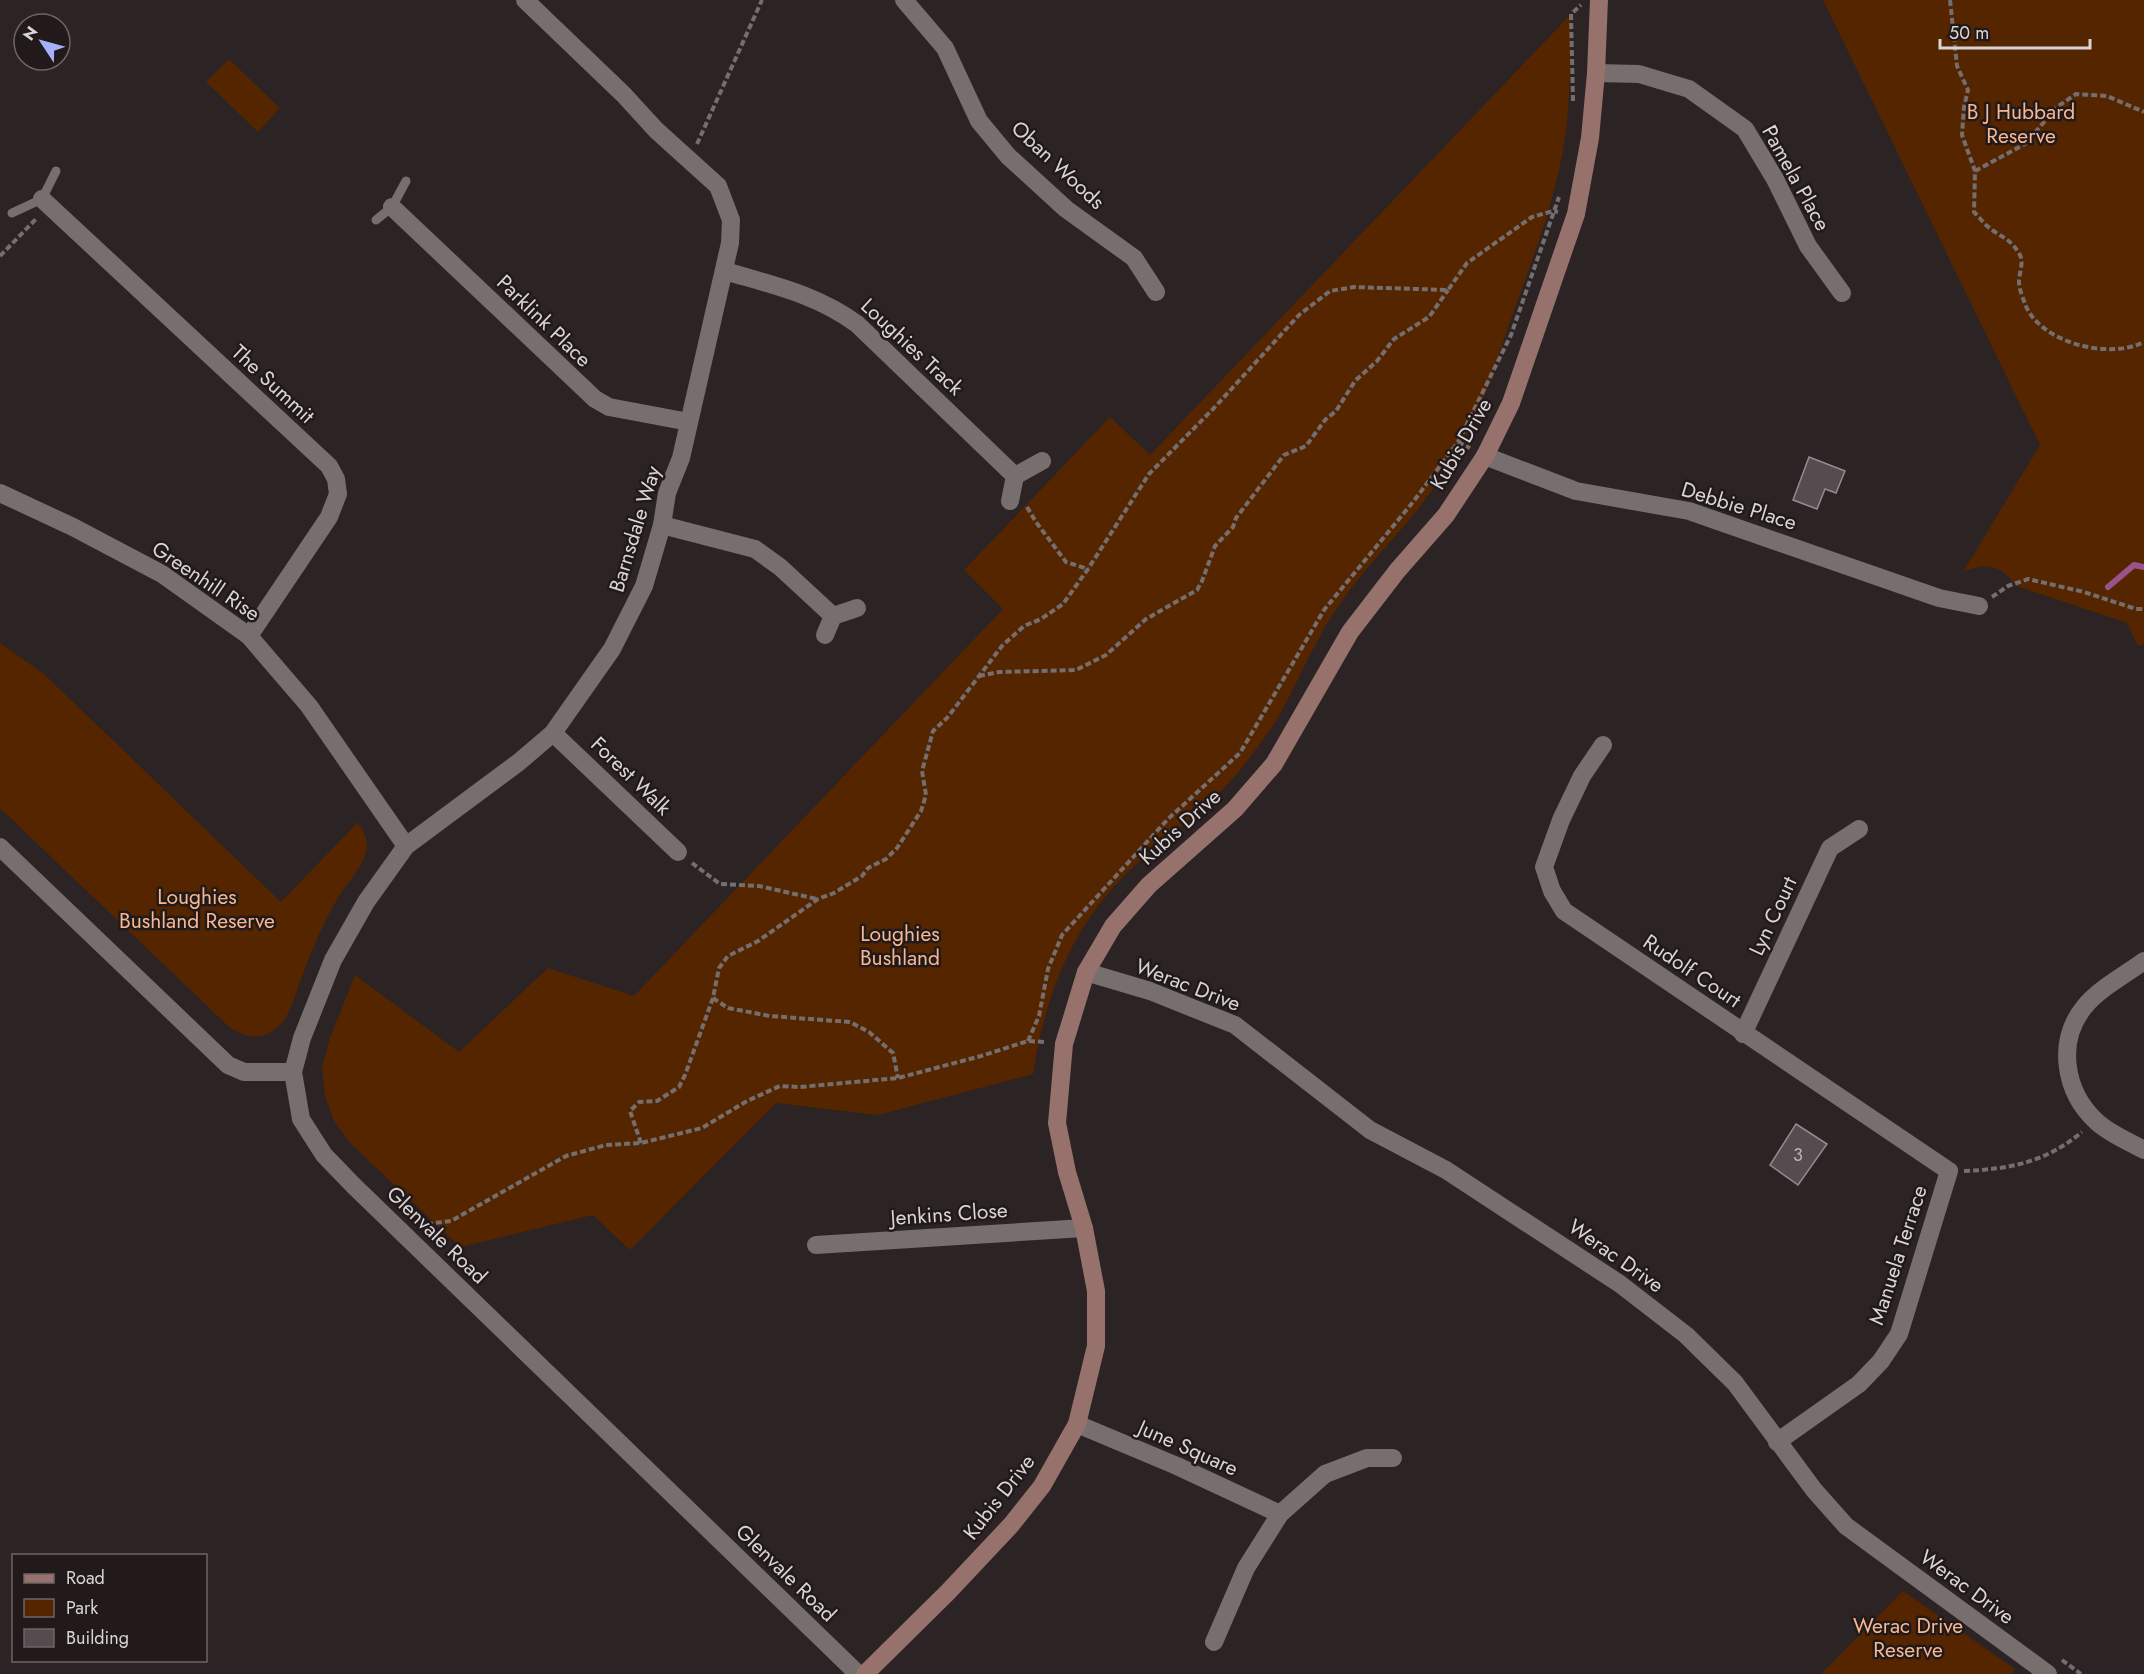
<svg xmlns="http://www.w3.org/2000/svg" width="2144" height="1674" font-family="Jost,sans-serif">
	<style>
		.green { fill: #552500 }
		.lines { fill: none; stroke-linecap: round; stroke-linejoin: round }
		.stream { stroke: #99528c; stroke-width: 6 }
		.building { fill: #554c4f; stroke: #958b8f; stroke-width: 1.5 }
		.path { stroke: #756e6e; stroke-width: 4; stroke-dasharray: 6 3; stroke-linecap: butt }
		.lane { stroke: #776e6e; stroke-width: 9 }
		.street { stroke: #776e6e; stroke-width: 18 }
		.secondary { stroke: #97716b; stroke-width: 18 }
		.labels { text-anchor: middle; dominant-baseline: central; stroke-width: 5; stroke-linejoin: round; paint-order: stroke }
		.number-label { font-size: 18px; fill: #b9b3b4 }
		.park-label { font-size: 21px; fill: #f7b791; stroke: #221a1a }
		.street-label { font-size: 21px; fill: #dad5d5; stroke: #221a1a }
	</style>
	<rect width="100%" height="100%" fill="#2b2324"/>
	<g class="green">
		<path d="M1823,0h321v644l-6,2 -11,-23 -111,-37c-15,-21 -29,-24 -53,-14l77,-127z"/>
		<path d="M1571,14c-1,41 0,82 -6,123 -8,57 -28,111 -48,165 -13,36 -24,74 -39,110 -11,24 -25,47 -40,69 -30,47 -73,83 -103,130 -19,29 -33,61 -49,92 -12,24 -29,45 -45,66 -29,36 -66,61 -100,91 -66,58 -95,130 -108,214l-155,41 -102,-12 -146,147 -37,-35 -133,32 -110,-104 -16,-22 -9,-25 -3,-29 8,-29 25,-63 104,77 89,-84 86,28 369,-387 -39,-39 146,-153 40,38z"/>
		<polygon points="229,59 280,108 258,132 206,82"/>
		<path d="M0,643l44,31 237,228 77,-80c6,9 11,19 8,30 -5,18 -22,34 -31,51 -14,24 -24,50 -34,76 -6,16 -11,38 -24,49 -16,14 -35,9 -50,-3l-227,-217z"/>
		<polygon points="1903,1591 2015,1669 2011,1674 1821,1674"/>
	</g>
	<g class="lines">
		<polyline class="stream" points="2108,587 2134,565 2144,567"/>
	</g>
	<g class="building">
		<polygon points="1809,457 1845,471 1836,493 1825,489 1817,509 1793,500"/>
		<polygon points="1796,1124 1827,1144 1798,1185 1770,1165"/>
	</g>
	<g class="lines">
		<g class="path">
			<path d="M1950,0l7,66 11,24 -4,17 -2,28 13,36 -1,41c4,4 8,9 12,13 14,13 23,11 34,30 4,8 -1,18 -1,27 0,7 4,16 6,22 15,39 84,56 119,38"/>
			<polyline points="1573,101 1571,14 1581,5"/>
			<polyline points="697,144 762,0"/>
			<polyline points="1975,171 2025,144 2057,107 2076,94 2107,96 2144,112"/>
			<polyline points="0,256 37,218"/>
			<polyline points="1458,442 1470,448"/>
			<polyline points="1027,507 1036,522 1066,562 1088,569"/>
			<polyline points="1992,597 2008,586 2028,579 2084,592 2136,609 2144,609"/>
			<polyline points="979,676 999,672 1076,670 1106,655 1146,619 1197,590 1202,581 1215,546 1233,527 1236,518 1284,455 1306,446 1325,420 1336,411 1355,381 1377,361 1394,339 1429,317 1448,290"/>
			<polyline points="692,863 720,884 759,886 817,899"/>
			<polyline points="713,998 728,1008 770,1016 850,1022 869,1032 893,1053 898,1078"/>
			<polyline points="1028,1041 1039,1016 1048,969 1062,935 1168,819 1240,753 1324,610 1413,502 1458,442 1511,335 1559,197"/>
			<polyline points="641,1143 630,1111 639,1102 657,1101 679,1087 685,1075 713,998 719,968 728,956 758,941 818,899 834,893 862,876 868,868 886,859 897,848 921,811 926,795 922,771 933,731 947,718 1002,646 1024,626 1041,619 1063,604 1088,569 1149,474 1214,408 1299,315 1330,291 1354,287 1448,290 1467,263 1532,217 1553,211 1558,212"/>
			<path d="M1964,1171c47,-2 82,-9 118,-39"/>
			<polyline points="418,1225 451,1221 566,1156 606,1145 641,1143 702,1128 747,1101 780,1086 800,1087 898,1078 981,1056 1028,1041 1046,1042"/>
			<polyline points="2062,1660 2081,1674"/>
		</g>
		<g class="lane">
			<polyline points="12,213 42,199 56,171"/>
			<polyline points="376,220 392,207 406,181"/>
		</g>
		<g class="street">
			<polyline points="525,0 624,95 656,130 718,186 731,220 730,243 681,458 667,493 662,525 644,586 612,649 553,733 519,762 406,846 366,902 333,960 302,1038 293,1072 301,1119 324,1155 354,1186 858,1674"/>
			<polyline points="904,0 945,48 979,121 1008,156 1066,209 1134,258 1156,292"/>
			<polyline points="1596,73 1639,74 1689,89 1745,129 1775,179 1808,246 1842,293"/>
			<polyline points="42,199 329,466 336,479 338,494 329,517 249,636"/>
			<polyline points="392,207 595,399 609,407 689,422"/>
			<path d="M725,271c47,14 91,23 132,53l158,152"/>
			<polyline points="1485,456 1576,491 1689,511 1939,598 1979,606"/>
			<polyline points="0,493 73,527 162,574 249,636 309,706 406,846"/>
			<polyline points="1010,501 1015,476 1042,461"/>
			<polyline points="662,525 755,549 780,567 833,616"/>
			<polyline points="825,635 833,616 857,608"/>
			<polyline points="553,733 678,852"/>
			<polyline points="1603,745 1582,776 1561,820 1544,867 1552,891 1564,911 1949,1171 1899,1334 1881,1361 1859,1384 1777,1442"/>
			<polyline points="0,847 228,1065 244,1072 293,1072"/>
			<path d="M2144,961c-19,14 -44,27 -59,45 -29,35 -21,86 12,116 13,12 31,19 47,28"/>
			<polyline points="1086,972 1150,991 1235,1025 1370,1130 1446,1170 1620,1284 1686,1335 1735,1383 1814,1490 1846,1526 2048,1674"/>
			<polyline points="1743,1034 1830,848 1859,829"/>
			<polyline points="816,1245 1084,1228"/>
			<polyline points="1077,1424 1177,1466 1280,1514"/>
			<polyline points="1214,1642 1246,1568 1280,1514 1325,1474 1367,1458 1393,1458"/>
		</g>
		<polyline class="secondary" points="865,1674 948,1592 1011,1525 1042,1486 1077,1424 1096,1346 1096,1291 1084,1228 1067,1172 1057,1123 1064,1044 1086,972 1113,926 1149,885 1235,809 1274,764 1350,632 1397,571 1446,515 1485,456 1511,403 1576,214 1590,138 1596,73 1599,0"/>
	</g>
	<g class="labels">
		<g class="number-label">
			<text x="1798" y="1155">3</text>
		</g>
		<g class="park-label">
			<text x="2021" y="112">B J Hubbard<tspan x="2021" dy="24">Reserve</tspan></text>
			<text x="197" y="897">Loughies<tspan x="197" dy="24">Bushland Reserve</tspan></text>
			<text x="900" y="934">Loughies<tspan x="900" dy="24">Bushland</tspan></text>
			<text x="1908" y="1626">Werac Drive<tspan x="1908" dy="24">Reserve</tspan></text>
		</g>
		<g class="street-label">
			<text transform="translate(1058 165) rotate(43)">Oban Woods</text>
			<text transform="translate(1796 178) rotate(61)">Pamela Place</text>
			<text transform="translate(544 321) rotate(44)">Parklink Place</text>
			<text transform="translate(912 347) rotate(43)">Loughies Track</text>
			<text transform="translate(273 384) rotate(43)">The Summit</text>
			<text transform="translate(1461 444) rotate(-60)">Kubis Drive</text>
			<text transform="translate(1739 506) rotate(17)">Debbie Place</text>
			<text transform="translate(635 529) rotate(-73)">Barnsdale Way</text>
			<text transform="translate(206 581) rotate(34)">Greenhill Rise</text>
			<text transform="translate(631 776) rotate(44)">Forest Walk</text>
			<text transform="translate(1180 827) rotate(-42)">Kubis Drive</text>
			<text transform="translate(1773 916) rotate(-65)">Lyn Court</text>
			<text transform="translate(1692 971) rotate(34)">Rudolf Court</text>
			<text transform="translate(1188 985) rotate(21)">Werac Drive</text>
			<text transform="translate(949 1214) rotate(-4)">Jenkins Close</text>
			<text transform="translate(437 1235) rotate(44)">Glenvale Road</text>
			<text transform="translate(1898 1255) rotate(-72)">Manuela Terrace</text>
			<text transform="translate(1616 1256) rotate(35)">Werac Drive</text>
			<text transform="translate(1188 1448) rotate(24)">June Square</text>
			<text transform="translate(999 1497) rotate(-52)">Kubis Drive</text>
			<text transform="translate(786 1573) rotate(44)">Glenvale Road</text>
			<text transform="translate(1967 1587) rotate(36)">Werac Drive</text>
		</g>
	</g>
	<rect x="12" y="1554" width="195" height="108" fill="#221a1a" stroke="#6c6565" stroke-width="1.5"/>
	<rect x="24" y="1574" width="30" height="9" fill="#97716b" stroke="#6c6565" stroke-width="1.5"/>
	<text x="66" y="1584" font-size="18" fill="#dad5d5">Road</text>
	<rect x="24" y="1599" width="30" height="18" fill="#552500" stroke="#6c6565" stroke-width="1.5"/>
	<text x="66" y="1614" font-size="18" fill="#dad5d5">Park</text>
	<rect x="24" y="1629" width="30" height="18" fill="#554c4f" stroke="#6c6565" stroke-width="1.5"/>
	<text x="66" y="1644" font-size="18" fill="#dad5d5">Building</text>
	<g transform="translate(42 42) rotate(306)"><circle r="28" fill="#221a1a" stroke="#6c6565" stroke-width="1.5"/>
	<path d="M0-4.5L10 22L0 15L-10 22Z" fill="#a5b1fc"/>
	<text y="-9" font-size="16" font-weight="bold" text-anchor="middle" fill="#dad5d5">N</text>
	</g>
	<path d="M1940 39v9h150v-9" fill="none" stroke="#dad5d5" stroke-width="3"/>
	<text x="1949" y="39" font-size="18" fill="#dad5d5" stroke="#221a1a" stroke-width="4.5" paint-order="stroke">50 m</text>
</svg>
